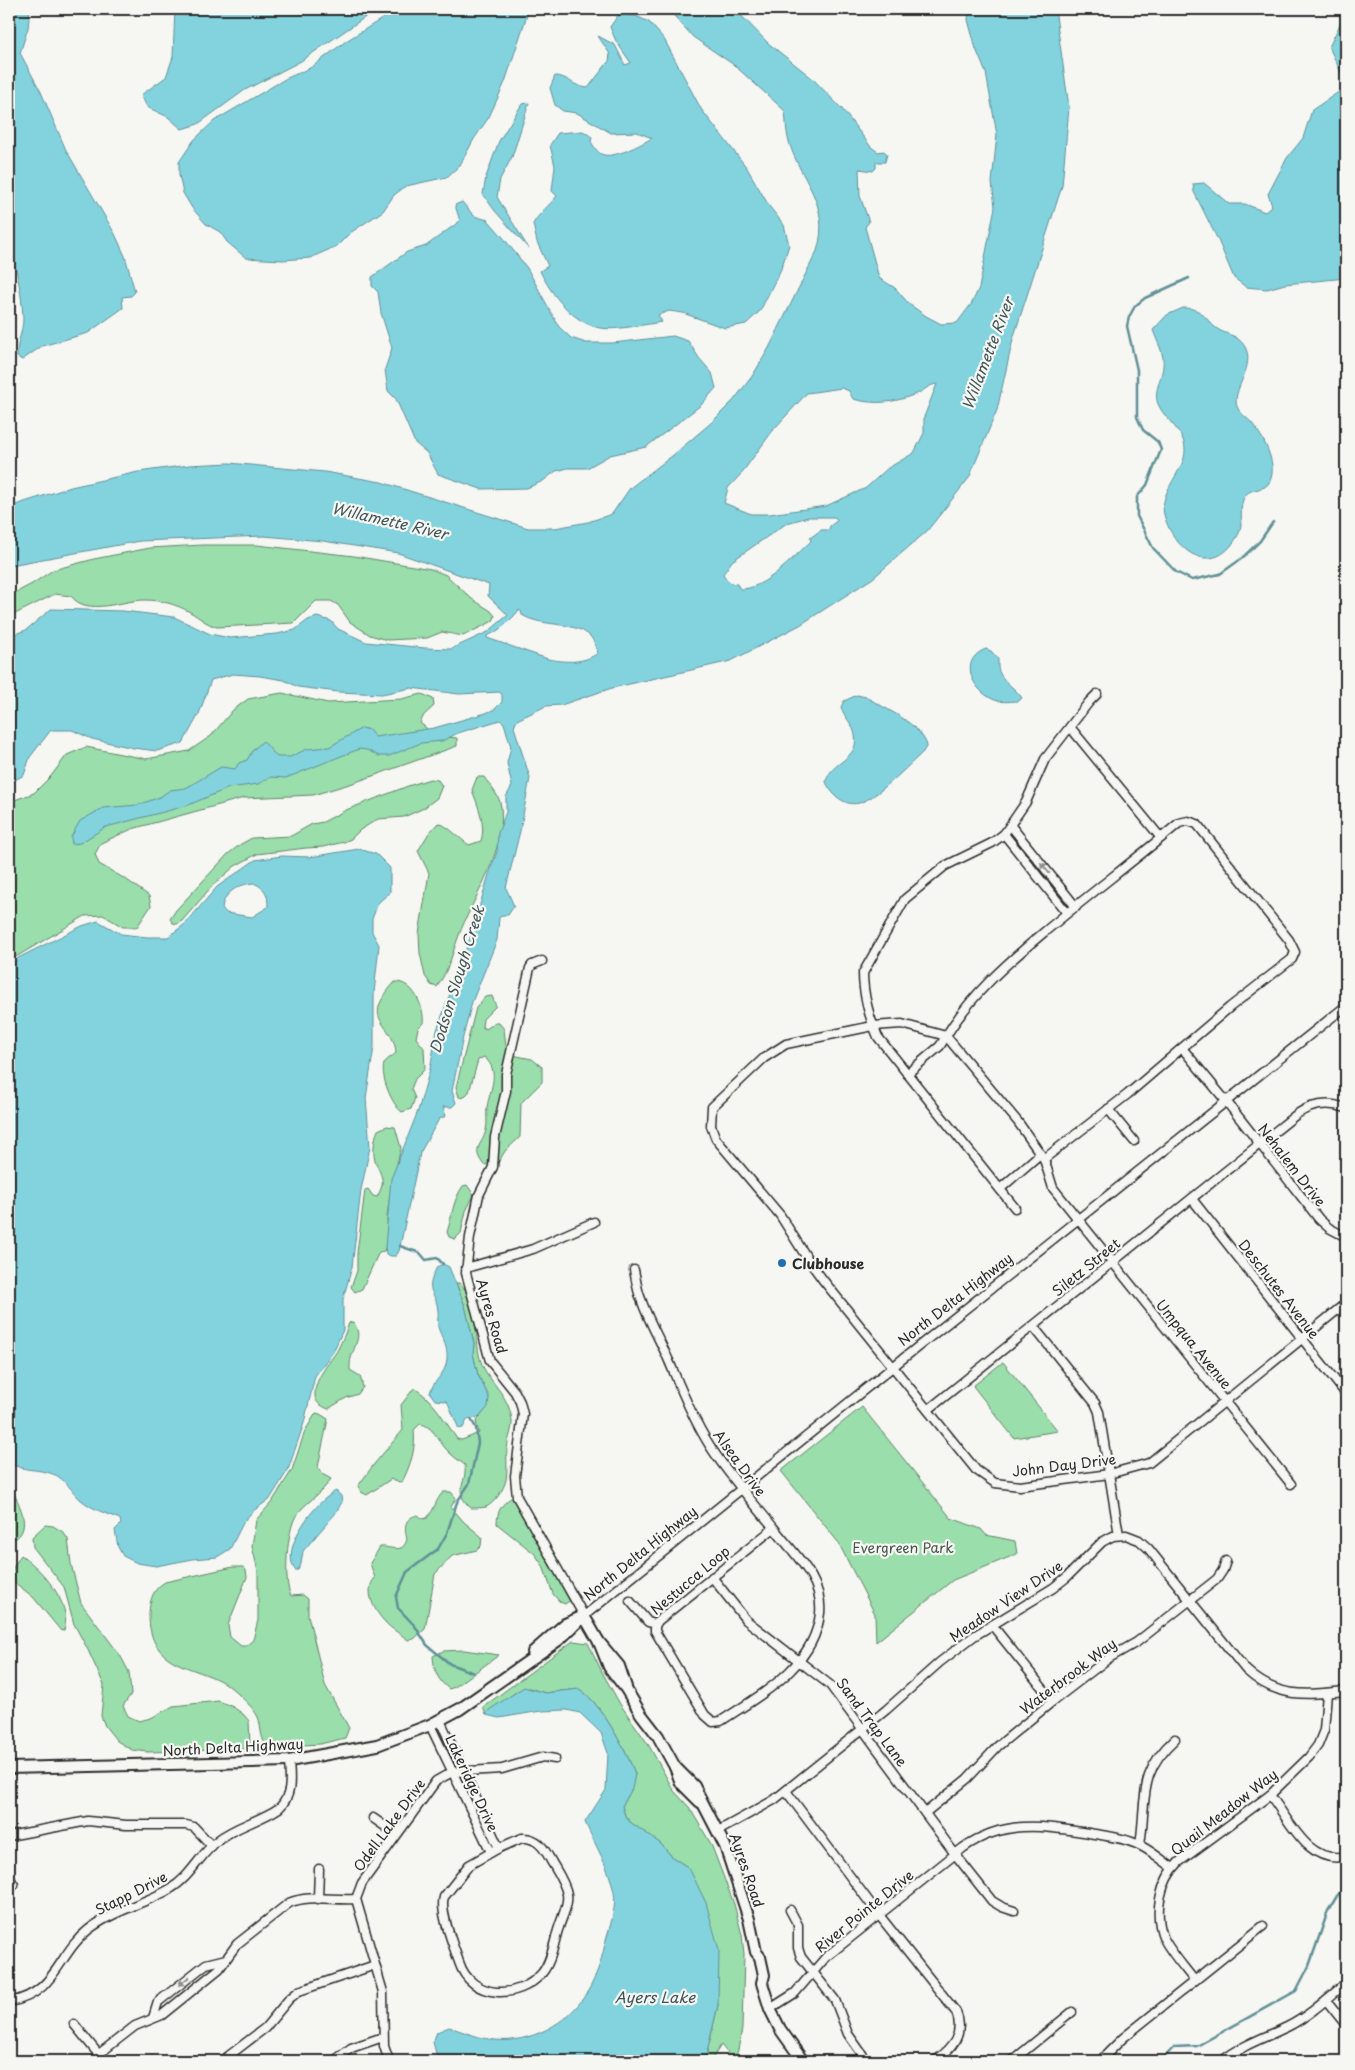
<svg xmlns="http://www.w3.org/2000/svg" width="1355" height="2070" font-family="'Playpen Sans',sans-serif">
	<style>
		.green { fill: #99deab; stroke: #62846b }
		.water { fill: #83d3df; stroke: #609097; fill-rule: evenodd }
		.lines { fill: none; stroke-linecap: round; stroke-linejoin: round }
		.stream { stroke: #609097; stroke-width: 2.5 }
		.street-casing { stroke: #2b2b2b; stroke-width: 11 }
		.secondary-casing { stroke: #2b2b2b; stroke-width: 14 }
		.street { stroke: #f6f6f2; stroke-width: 8 }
		.secondary { stroke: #f6f6f2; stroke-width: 10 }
		.oneway { fill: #90908e }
		.poi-dot { fill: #1f6fb2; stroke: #f6f6f2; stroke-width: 2 }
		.labels { text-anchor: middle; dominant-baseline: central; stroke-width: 4.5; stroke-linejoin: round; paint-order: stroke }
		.street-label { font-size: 14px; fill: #2b2b2b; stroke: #f6f6f2 }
		.poi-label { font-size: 14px; font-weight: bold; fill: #2b2b2b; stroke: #f6f6f2; text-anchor: start }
		.park-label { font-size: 14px; fill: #46584b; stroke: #f6f6f2 }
		.water-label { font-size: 15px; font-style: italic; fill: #415558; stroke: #f6f6f2 }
	</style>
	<rect width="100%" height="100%" fill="#f6f6f2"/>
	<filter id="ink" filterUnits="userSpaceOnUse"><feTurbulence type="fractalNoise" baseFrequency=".02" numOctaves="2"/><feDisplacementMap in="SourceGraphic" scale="10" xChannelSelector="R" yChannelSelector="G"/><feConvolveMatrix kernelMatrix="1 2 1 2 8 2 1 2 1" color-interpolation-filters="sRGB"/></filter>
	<g filter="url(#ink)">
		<g class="green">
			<path d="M203,545h54l97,11 77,13 15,6 26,24 19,12 4,5 -2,5 -30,15 -21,-4 -15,6 -40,2 -17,-5 -20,-13 -12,-17 -7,-4h-15l-22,22 -77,4c-11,-3 -18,-10 -27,-15 -14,-8 -30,-12 -45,-12 -23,0 -58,17 -74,-4l-16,-2 -46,23v-21l23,-12 21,-14 41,-11 56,-11z"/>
			<polygon points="282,693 328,703 401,699 422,694 433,699 434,706 424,715 420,723 436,736 457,738 457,746 353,783 313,795 244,798 132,829 101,843 95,854 99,864 127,880 149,896 151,906 137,927 123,927 103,915 85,916 9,961 9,802 34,793 51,776 67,755 86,747 146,759 189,751 211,736 233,710 248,699"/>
			<path d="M477,777h7c6,9 16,19 17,30 5,43 -25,86 -40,123 -9,22 -10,36 -24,57l-6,-2 -6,-9 -5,-23 -1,-19 10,-61 -11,-22 11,-18 9,-10c8,1 22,16 31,22l12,-4c5,-17 -3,-35 -9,-51z"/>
			<polygon points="430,779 438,780 442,786 437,798 424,808 404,817 378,819 360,830 351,839 344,842 323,847 306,848 257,854 235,866 213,885 182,921 177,924 173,923 170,919 176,910 228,854 241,844 252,838 291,836 312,824 323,822 346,810 408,786"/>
			<path d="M395,982c18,-1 30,26 28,41l-5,5 -2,10 8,10 1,21 -10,10 -4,10 4,9 -4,11 -9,3c-10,-7 -22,-36 -18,-48 2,-5 8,-7 12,-11 -2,-32 -38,-30 -1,-71z"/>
			<path d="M492,996l4,10 -13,13 -1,8 4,2 9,-6h4l5,6 2,17 11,10 15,3 10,8v15l-21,21 -1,34 -15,14 -7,12 -14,2c-14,-17 -1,-20 2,-35 2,-7 0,-16 1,-23 3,-18 14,-36 -3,-50l-6,3 -9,32 -6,6 -4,-1 -3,-10 20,-79 9,-11z"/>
			<path d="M387,1126l8,1 6,21 -10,40 -4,29 1,23 -4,11 -5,1 -17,37 -7,3 -4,-5 6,-16v-18l8,-63 3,-1 5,7 4,1c9,-16 5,-19 -1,-34 -4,-10 -2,-24 2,-33z"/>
			<path d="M467,1185l7,10 -8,16 -5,22 -6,6 -6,-2 -2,-5c6,-18 5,-30 16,-46z"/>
			<path d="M456,1283h3c18,13 16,55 21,76 5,18 23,31 29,49 7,19 0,23 -2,41 -1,10 1,21 -1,31 -2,9 -11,23 -20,27 -4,1 -11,1 -15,1 -19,-17 -4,-23 -6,-43 -7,-5 -14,-10 -19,-16 -8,-9 -14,-24 -26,-25l-6,6c2,19 -3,34 -12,52l-8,-1 -3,-2 -24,16 -6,-3 -3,-6 17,-23 28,-33 -2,-25 13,-17c19,11 31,33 43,51l5,1 17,-7 -3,-11 7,-9 6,-16 -11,-22 -5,-21 1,-11 -9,-37z"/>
			<path d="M353,1322c10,13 2,22 -2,36 -1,3 -1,8 -1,12l10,6 3,11 -5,7 -12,4 -18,11c-6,-3 -13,-6 -13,-13 -1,-18 15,-33 23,-47 4,-8 8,-17 11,-26z"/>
			<polygon points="1003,1362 1058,1431 1014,1438 973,1386"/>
			<polygon points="862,1407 951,1518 981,1529 986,1535 1015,1541 1017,1554 953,1580 876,1642 875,1614 838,1542 781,1471"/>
			<path d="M316,1413l4,1 8,5 -10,48 4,7 9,5c-10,16 -27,24 -35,37 -9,14 -13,65 -5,80l12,-1 5,4v16l17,70 24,43 -4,10 -25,6 -50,3c-11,-5 -8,-21 -12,-30 -5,-10 -15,-18 -23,-26 -32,-29 -87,-16 -86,-78 1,-14 4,-24 16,-31l68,-15h10l3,3 1,7 -19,48 2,12 11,9h5l7,-6 5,-20v-49l-6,-25 4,-26 16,-18 20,-32 13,-39z"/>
			<path d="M9,1485c8,14 26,44 4,55l-4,-2z"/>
			<path d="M443,1492h8l5,6 -5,9 13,15 18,15 -1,9 -4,4 -25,6 -17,18 -10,55 -11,10 -6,1c-7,-6 -17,-11 -22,-17 -11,-11 -23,-32 -11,-45l-5,-15 10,-16c11,-1 23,8 27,-8 -3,-12 -3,-21 11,-24l5,4 4,-1c8,-9 8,-17 16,-26z"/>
			<path d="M511,1498l8,8 53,93 -7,5 -5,-2 -7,-8 -10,-28 -8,-12 -38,-30c0,-12 4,-20 14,-26z"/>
			<polygon points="45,1525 53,1526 63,1532 68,1539 71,1564 81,1603 120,1655 129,1672 131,1694 123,1706 128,1716 139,1721 151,1718 173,1706 219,1701 233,1707 243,1714 249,1721 250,1744 246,1749 148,1752 132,1750 117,1741 105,1726 101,1716 104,1685 87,1648 74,1624 64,1587 33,1547 32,1537"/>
			<path d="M21,1555c20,14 52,48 43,75l-3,1 -28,-34 -24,-19v-4z"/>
			<path d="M573,1641l15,2 14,29 18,32 28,40 26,47 15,16 22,37 23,60 8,31 2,19 -2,75 -4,21 -4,11 -13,-16 -10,16h-6l13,-56 -29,-137 -17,-11 -11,-13 -31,-22 -5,-6 -3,-10 6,-10 7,-22c-8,-22 -36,-74 -56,-85l-34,4 -16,-5 -13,4 -30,23 -3,-8z"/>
			<path d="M464,1650l35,5 -44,32 -6,2c-12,-9 -15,-19 -16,-33l10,-5z"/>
		</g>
		<g class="water">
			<path d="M9,9h21l-2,19 -8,25 21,39 25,58 49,84 10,22 10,36 -4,4 -9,1 1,11 -35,25 -46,13 -20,14 -5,-3c-1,-13 6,-25 6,-38 -1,-27 -7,-52 -14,-77z"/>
			<polygon points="175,9 377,9 301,61 245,90 198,124 182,129 168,117 147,107 141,95 166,77 173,57"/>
			<polygon points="398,9 529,9 505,82 489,117 474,139 460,165 447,177 406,186 394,195 383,211 350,233 337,246 310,258 282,260 246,258 227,242 220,232 206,224 192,208 183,193 179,175 179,162 194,140 214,121 285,79 312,67 346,41"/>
			<path d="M668,9h67l33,34 44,35 30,31 29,38 7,5 6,-1 3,3 -2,8h-9v6l-3,3 -14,-2 1,27 9,26 -4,5 14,51 16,10 14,16 17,12 15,8 16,-1 15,-20 7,-15 16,-81 -3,-25 5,-47 -11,-62 -10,-24 -8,-29 1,-11h86l14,98 -7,79 -49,153 -16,71 -28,68 -42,53 -54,47 -73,47 -69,36 -119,27 -51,17 -15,1 -29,14 -3,7 16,51 -10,53 -14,57 8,18 -6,9h-6l-3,3 -2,22 -25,62 -9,35 -11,54 4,12 -4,4h-9l3,9 -7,3 -19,34 -21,98 -3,5h-5l-5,-2 -1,-7 6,-68 27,-68 12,-42 7,-39 33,-92 20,-67 7,-19 1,-19 8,-21v-15l6,-11 -5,-23 4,-16 -7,-24 -4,-3 -42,13 -16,8 -21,2 -32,13h-10l-12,-6 -8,-1 -73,29 -15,-1 -13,7 -29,4 -43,18 -80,21 -26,16 -8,1 -1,-7 9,-16 23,-13 35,-3 22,-8 10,-7 16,-2 35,-21 14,2 4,-6 8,-3 6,-10 10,-9 14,16h13l17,-8 22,-2 33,-19 7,2 6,7 59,-9 52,-15 9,-4 7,-7v-7l-2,-3 -41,2 -48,-6 -29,6 -44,-2 -40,-5 -14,-7 -24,-4 -27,-2 -22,6 -12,34 -16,29 -26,8 -23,-3 -42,-9 -20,-9h-21l-21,27 -6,18 -15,8v-147l17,-6 25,-21 72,2 51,6 36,17 20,4 47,-4 18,-4 13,-10 9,-3 14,4 7,8 28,13 59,6 26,1 37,-17 20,-17 -20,-19 1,-11 -91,-32 -75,-12 -59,-5 -124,5 -124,23 -7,3v-60l62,-20 67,-15 51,-7 40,-2 96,9 56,10 147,46h27l33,-6 24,-8 18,-26 42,-32 40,-34 22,-22 19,-25 16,-27 48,-97c15,-49 -18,-70 -29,-113 -2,-9 -2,-18 -3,-27l-51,-46 -41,-28zM937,384l-13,33v16l-10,20 -26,15 -22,20 -40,18 -56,8h-19l-27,-11 4,-15 13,-14 33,-45 33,-36 35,-5 7,3 4,8c22,6 41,4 63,-5 8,-3 12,-9 21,-10zM808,517h26l4,3 -8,6 -1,4h-8l-11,8 1,3c-17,16 -47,49 -71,48l-3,-5c-8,0 -10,-4 -14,-10l9,-13 55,-38zM519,610l2,1 1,4c18,12 51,6 67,20 5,5 7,12 9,18 -15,11 -33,9 -50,6l-61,-21v-2c13,-5 24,-16 32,-26z"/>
			<path d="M619,14l17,2 13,6 15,17 37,70 46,59 22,38 15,19 5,20 -8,24 -21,42 -14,13 -21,4 -42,-15 -14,-2 -11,4 4,7c-15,2 -48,9 -62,6 -27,-5 -49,-34 -60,-57l8,-5 -11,-24 -4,-18c6,-11 16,-18 24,-28l-5,-5 3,-25 -5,-21 8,-12 25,-2 9,6 -1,5c3,4 6,10 10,12 12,6 41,-10 51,-16l-15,-6 -26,1 -34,-20 -14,-2 -8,-6 -5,-17 5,-12c13,0 18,11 33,12l21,-27 1,-7 -12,-18 17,9 10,20 6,-2 -15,-22 -6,-14z"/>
			<polygon points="1346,18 1346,83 1329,47 1342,20"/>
			<polygon points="1346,87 1346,278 1285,284 1267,289 1246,287 1234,278 1218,240 1194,192 1193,184 1204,183 1229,204 1245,204 1265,212 1272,206 1268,194 1287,158 1303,138 1312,110"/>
			<polygon points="529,103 512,157 500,179 497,197 529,249 495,211 483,194 486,177 499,141 522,104"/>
			<polygon points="462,202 474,216 488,220 502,236 527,268 559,327 571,338 586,343 613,343 673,336 688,341 699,358 712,373 716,388 701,405 646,447 610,455 587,468 568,468 556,471 543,481 527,488 481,489 438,474 427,453 415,443 396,399 388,391 385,369 392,348 381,313 378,292 372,286 372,277 407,252 426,246 460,221 455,205"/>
			<path d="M1183,308c20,0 20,9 33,20 6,5 15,6 21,10 25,19 -1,44 -1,63 0,10 9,15 15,21 11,13 23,35 21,52 -3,21 -20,11 -27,22 -7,10 -1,26 -6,37 -22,45 -62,23 -74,-15 -8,-22 14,-42 19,-60 6,-24 -16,-34 -25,-52 -7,-13 3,-27 4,-40 2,-12 -6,-24 -10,-36l14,-15z"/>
			<path d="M986,649l5,2 7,8c0,3 0,6 0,8 1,13 18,21 24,31l-3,3c-7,0 -17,2 -24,-1 -22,-8 -38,-40 -9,-51z"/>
			<path d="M857,695l9,2c21,13 52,25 61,48l-4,7c-14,13 -47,47 -64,51 -14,4 -28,-9 -33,-21 4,-21 34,-22 29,-47 -2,-11 -11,-18 -14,-28l3,-6z"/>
			<path d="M359,849l17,5 14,14v24l-12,11 -6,16v13l7,13 -5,48v54l-8,51 4,49 -9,43 -9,77 -9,32v31l-10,22 -18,24 -11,47 -16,47 -18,29 -17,12 -9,10 -14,28 -13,8 -24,2 -37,7 -19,-3 -14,-7 -5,-9 -3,-17 6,-6 -1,-5c-13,-5 -28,-10 -39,-19 -9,-8 -16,-22 -28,-26 -16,-6 -31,-2 -44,-12v-493l9,-11 64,-32 16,-5 23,13 26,3h21l17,-13 32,-37 38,-27 27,-4 28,1zM254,883c12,6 14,11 14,24l-16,10 -26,-4 -4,-5c2,-16 17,-24 32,-25z"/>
			<path d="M443,1264l6,3 16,39 9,37 -1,11 5,21 11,22 -1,10 -5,6 -5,4 -11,3 -4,8 -4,1 -11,-26 -2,-2 -11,-1 -5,-7c3,-13 16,-18 17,-34 1,-12 -4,-19 -8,-29 -3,-8 0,-13 -1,-19 -2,-23 -15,-16 -1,-44z"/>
			<path d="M336,1491l5,5 1,6 -7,12 -32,37 -2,13 -3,6h-3c-16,-22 21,-69 41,-79z"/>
			<path d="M524,1687l21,6 34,-4c20,11 48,63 56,85l-3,15 -10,17 3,10 5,6 31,22 11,13 17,11 17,35 13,47 -1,55 -13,56h-267l-5,-19 4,-10 12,-5c13,4 26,10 40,12 33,7 74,-12 93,-39 12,-16 19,-37 23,-56 4,-15 12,-36 9,-52 -5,-25 -19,-47 -29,-70l21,-32 2,-37 -7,-20 -21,-20 -13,-3 -26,1 -42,7 -13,-3 3,-5z"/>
		</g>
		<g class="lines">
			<g class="stream">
				<polyline points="1189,278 1145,298 1135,306 1129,317 1127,326 1137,370 1137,417 1143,430 1158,442 1161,450 1147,485 1137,497 1137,516 1153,548 1176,572 1192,580 1220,574 1241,559 1260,541 1273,522"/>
				<polyline points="400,1246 420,1253 426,1260 437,1258 443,1264"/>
				<polyline points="471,1419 476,1428 478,1443 469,1484 457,1502 447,1533 438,1549 407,1572 396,1597 398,1608 415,1626 427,1645 450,1664 474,1673"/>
				<polyline points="1161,2061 1174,2047 1197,2046 1296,1991 1309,1966 1328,1911 1337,1896 1346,1885"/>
			</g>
			<defs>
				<g id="street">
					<polyline points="1070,727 1161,838"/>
					<polyline points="1011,826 1076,907"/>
					<polyline points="1004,834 1067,913"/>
					<polyline points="542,961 532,965 530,968 506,1074 506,1091 495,1137 493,1167 479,1195 470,1237 466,1273 490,1361 515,1392 520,1402 523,1414 515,1476 517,1497 584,1616 900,1361 1346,1006"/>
					<polyline points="1182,1048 1226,1101 1319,1219 1329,1228 1346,1237"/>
					<polyline points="907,1074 940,1046 946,1036 902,1024 873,1026 786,1044 764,1058 712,1107 711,1126 716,1139 780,1215 807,1258 823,1280 976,1470 995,1483 1020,1486 1109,1474 1149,1463 1346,1303"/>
					<polyline points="1108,1109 1134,1141"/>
					<path d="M1044,1159l84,-65 102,-87 49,-38 13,-10 3,-7 -6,-12 -92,-116 -9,-3 -9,2c-45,38 -92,73 -137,111 -36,30 -71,61 -96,102l72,86 26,37 9,29 238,296"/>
					<polyline points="1000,1189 1040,1154"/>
					<polyline points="1192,1199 1346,1394"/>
					<path d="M1015,1208l-137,-171c-9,-19 -15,-44 -15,-64l42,-74 40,-33 47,-23 12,-9 22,-32 19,-43 44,-57 8,-8"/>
					<polyline points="466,1268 533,1249 594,1222"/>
					<path d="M634,1270c2,9 3,20 7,29 7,21 19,41 28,62 12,28 24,58 41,85 19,30 45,58 67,86 19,24 46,48 43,81 -5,53 -60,82 -99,108l-8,1 -8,-7 -50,-84v-5l3,-5 116,-93"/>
					<polyline points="1033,1326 1095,1403 1099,1412 1119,1535"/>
					<path d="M928,1410l369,-296c15,-10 32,-12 49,-6"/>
					<polyline points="712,1577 746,1620 830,1685 955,1854 992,1901 1002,1907 1014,1911"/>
					<polyline points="630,1601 648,1622 655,1624"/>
					<polyline points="992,1625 1053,1701"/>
					<polyline points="440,1720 499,1848"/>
					<polyline points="430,1725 491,1852"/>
					<path d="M786,1791l93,124 77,97c9,22 -4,37 -21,49"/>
					<path d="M1270,1795c20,26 39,71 76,61"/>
					<polyline points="925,1813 967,1779 998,1746 1053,1701 1109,1658 1137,1642 1217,1579 1223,1570 1226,1561"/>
					<polyline points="373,1818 396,1834"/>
					<path d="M718,1831l56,-31 112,-90 54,-48 34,-26 79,-48 14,-11 35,-35 11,-6 13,-1 13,5 9,8 98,122c31,29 61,25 100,21"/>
					<polyline points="9,1836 88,1821 126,1825 186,1825 194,1827 212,1846"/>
					<path d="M522,1838c15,-1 22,10 28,21 6,11 15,23 17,35 2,10 -5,23 -8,33 -5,14 -7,34 -17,46 -23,27 -71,27 -83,-11 -5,-15 -20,-51 -15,-65l25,-32 30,-17z"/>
					<path d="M1140,1845c7,-45 -3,-72 35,-106"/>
					<polyline points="9,1877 14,1885"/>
					<polyline points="318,1899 319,1869"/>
					<polyline points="790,1910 798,1925 798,1948 801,1957 835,2000 848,2034 867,2061"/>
					<path d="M1194,1980c-10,-13 -22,-26 -30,-41 -11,-26 -4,-58 15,-77l91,-67 39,-38 9,-12 6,-15 3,-37"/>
					<polyline points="1326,2000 1346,2025"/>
					<path d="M9,2002c47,-8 48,-47 79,-72 24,-19 56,-26 82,-41 21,-12 30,-35 48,-49 18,-14 42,-19 61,-32 14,-13 11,-30 10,-47"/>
					<path d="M770,2009l25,-16 31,-36 137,-109c41,-29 80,-22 126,-15 17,3 37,5 52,13 12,6 22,15 32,22"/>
					<polyline points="153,2018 158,2002 206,1964 226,1959"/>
					<polyline points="74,2024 104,2061"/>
					<path d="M99,2054l36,-28 27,-11 57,-46 18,-25 52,-41c20,-9 45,-2 67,-4"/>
					<polyline points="222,2061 265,2028 289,1999 299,1991 375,1965"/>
					<polyline points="334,2061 351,2048 383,2037"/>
					<polyline points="389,2061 384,2046 383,1992 356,1899 362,1883 436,1781 452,1772 502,1769 543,1757 555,1759"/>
					<polyline points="1012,2061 1072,2012"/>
					<polyline points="1100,2061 1123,2038 1263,1926"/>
					<path d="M1222,2061c20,-16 42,-23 65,-34 22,-11 40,-28 59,-44"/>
				</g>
				<g id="secondary">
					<polyline points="584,1616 599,1642 619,1666 626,1687"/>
					<polyline points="599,1642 609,1667 626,1689 641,1714 658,1736 675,1767 681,1783 700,1802"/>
					<polyline points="533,1652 565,1624 579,1618"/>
					<polyline points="675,1767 694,1786 725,1846 749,1919 756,1952 760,1957 764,1975 762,1983 770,2009 780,2029 803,2061"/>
					<polyline points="9,1768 289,1761 377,1745 430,1725 460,1709 560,1639 584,1616"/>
				</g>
			</defs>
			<use href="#street" class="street-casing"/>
			<use href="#secondary" class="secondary-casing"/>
			<use href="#street" class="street"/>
			<use href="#secondary" class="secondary"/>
		</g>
		<defs><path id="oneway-solid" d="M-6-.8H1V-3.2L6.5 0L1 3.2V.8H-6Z" transform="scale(1.25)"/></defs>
		<g class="oneway">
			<use href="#oneway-solid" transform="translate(1045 868) rotate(-129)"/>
			<use href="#oneway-solid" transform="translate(184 1981) rotate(142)"/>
		</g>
	</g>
	<circle class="poi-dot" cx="782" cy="1263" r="5"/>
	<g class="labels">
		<g class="street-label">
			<text transform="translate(1292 1165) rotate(52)">Nehalem Drive</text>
			<text transform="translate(1086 1267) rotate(-39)">Siletz Street</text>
			<text transform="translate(1279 1289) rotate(52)">Deschutes Avenue</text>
			<text transform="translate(955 1299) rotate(-38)">North Delta Highway</text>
			<text transform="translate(492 1316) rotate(74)">Ayres Road</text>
			<text transform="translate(1194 1344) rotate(51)">Umpqua Avenue</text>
			<text transform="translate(740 1463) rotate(54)">Alsea Drive</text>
			<text transform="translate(1064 1465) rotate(-7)">John Day Drive</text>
			<text transform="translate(640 1553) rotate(-39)">North Delta Highway</text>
			<text transform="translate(690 1580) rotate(-40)">Nestucca Loop</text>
			<text transform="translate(1006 1601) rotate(-34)">Meadow View Drive</text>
			<text transform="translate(1068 1676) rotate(-37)">Waterbrook Way</text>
			<text transform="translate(872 1722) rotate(53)">Sand Trap Lane</text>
			<text transform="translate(233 1747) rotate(-3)">North Delta Highway</text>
			<text transform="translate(472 1783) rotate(65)">Lakeridge Drive</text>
			<text transform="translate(1224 1812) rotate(-38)">Quail Meadow Way</text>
			<text transform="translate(389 1825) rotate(-54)">Odell Lake Drive</text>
			<text transform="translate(747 1870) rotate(71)">Ayres Road</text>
			<text transform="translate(131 1893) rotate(-27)">Stapp Drive</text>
			<text transform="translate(864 1911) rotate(-39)">River Pointe Drive</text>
		</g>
		<g class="poi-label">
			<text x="792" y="1263">Clubhouse</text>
		</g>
		<g class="park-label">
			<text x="903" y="1547">Evergreen Park</text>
		</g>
		<g class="water-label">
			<text transform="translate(987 353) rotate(-69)">Willamette River</text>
			<text transform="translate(390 520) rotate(13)">Willamette River</text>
			<text transform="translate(456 979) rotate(-73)">Dodson Slough Creek</text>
			<text x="655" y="1996">Ayers Lake</text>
		</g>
	</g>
	<rect width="1355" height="2070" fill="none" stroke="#f6f6f2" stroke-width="30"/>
	<rect x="15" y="15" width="1325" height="2040" fill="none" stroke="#2b2b2b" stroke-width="2" filter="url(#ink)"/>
</svg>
